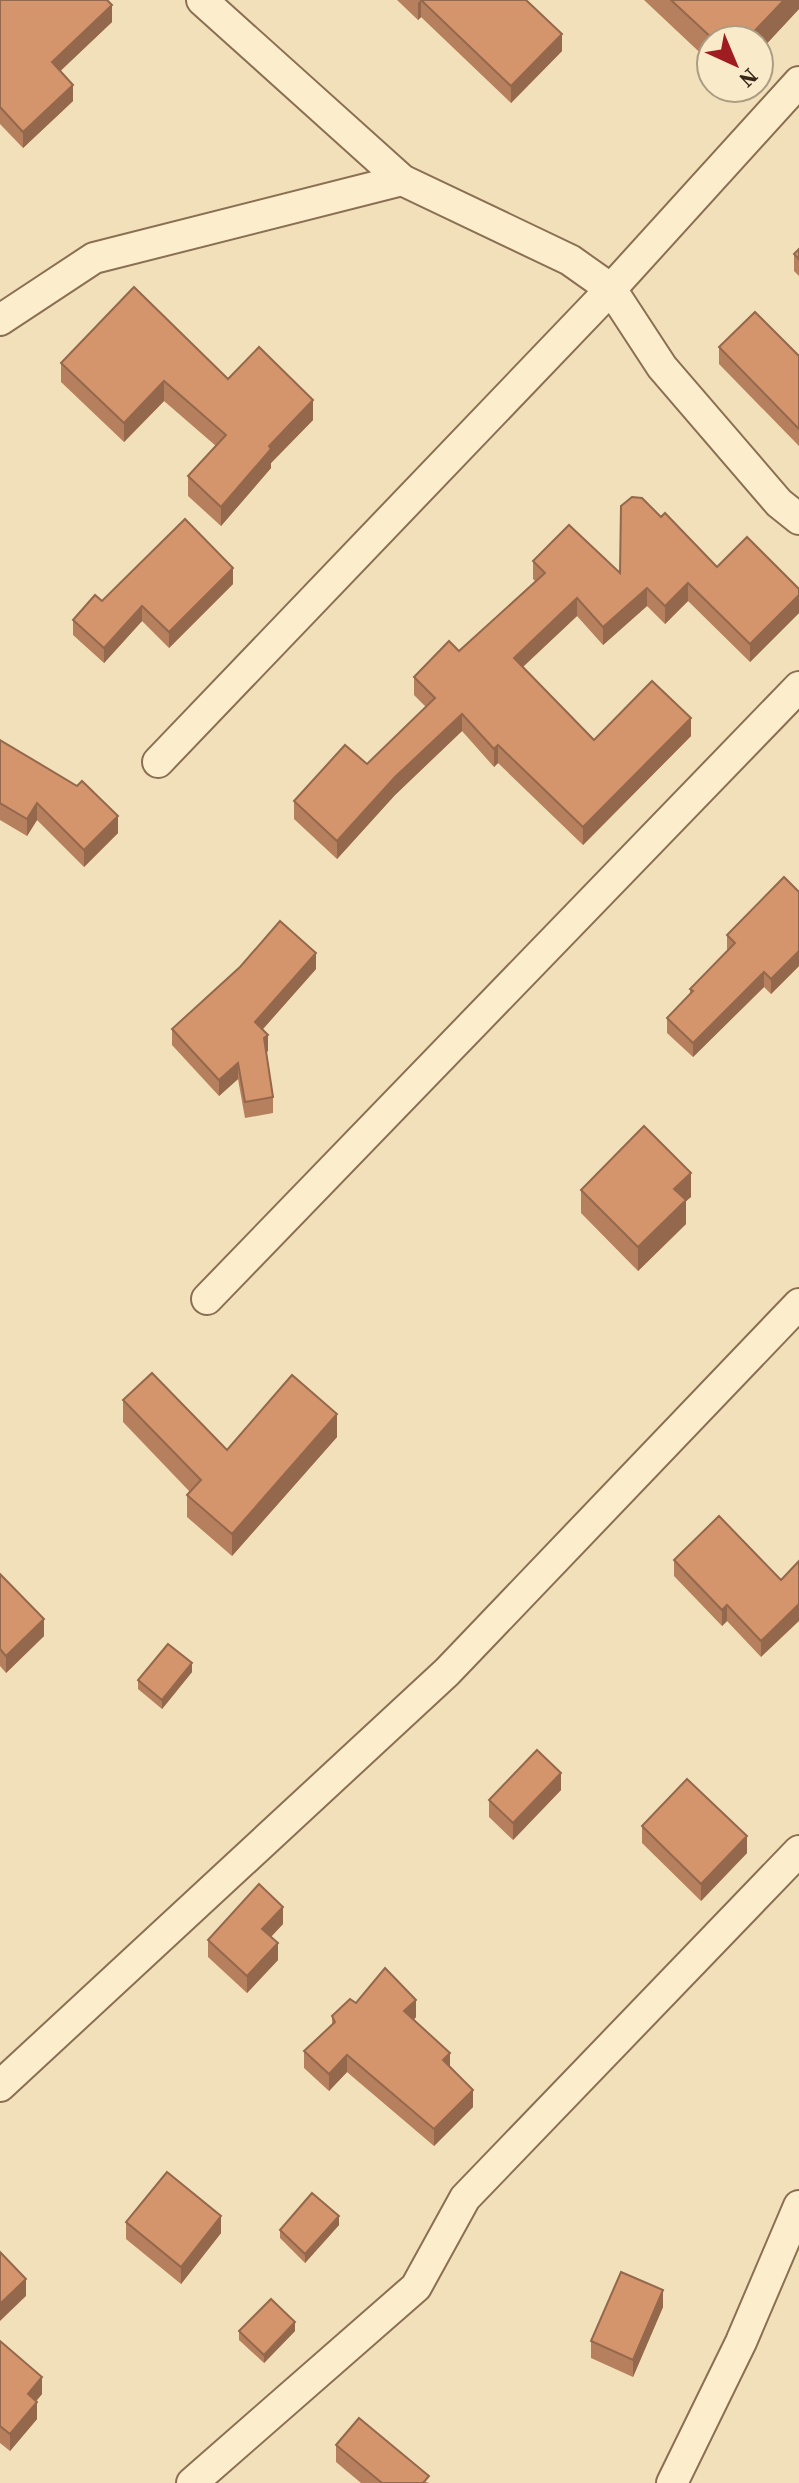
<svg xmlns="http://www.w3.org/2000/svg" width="799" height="2483" font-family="'Source Serif 4',serif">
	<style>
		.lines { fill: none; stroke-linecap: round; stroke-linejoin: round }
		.street-casing { stroke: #8a6f53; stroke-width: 34 }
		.street { stroke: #fcedcd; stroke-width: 30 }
		.wall { fill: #b67f5d }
		.shaded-wall { fill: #94684c }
		.building { fill: #d4946c; stroke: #94684c; stroke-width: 2 }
	</style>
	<rect width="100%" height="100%" fill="#f2e0ba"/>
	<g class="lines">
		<defs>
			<g id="street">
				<polyline points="202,0 402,180 570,260 611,289 662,367 779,503 799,519"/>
				<polyline points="0,320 94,258 402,180"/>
				<polyline points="158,762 611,289 799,82"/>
				<polyline points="207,1299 799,687"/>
				<polyline points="0,2086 447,1672 799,1304"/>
				<polyline points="192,2483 416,2287 465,2198 799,1851"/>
				<polyline points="672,2483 741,2342 799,2206"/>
			</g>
		</defs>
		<use href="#street" class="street-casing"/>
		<use href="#street" class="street"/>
	</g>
	<g class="wall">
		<polygon points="0,0 112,22 60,71 73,101 23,148 0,124"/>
		<polygon points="397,0 526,0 562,51 511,103 421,17 418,20"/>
		<polygon points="644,0 799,0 799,9 759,52 759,40 711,40 711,63"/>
		<polygon points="799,249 799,276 794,271 794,254"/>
		<polygon points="719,347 799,356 799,446 719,364"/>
		<polygon points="61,363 228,379 313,420 271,463 271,468 221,526 188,496 188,476 216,446 164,401 124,442 61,382"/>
		<polygon points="661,517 717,567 799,589 799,613 750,662 688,601 665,624 647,606 603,645 577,616 523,667 594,740 691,736 583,845 498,763 494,767 462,731 395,795 337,859 294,819 294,801 367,764 426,707 414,695 414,677 459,651 535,581 533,579 533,561 620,573"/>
		<polygon points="233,584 169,648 142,621 104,663 73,635 73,620 102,601"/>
		<polygon points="0,740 77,786 118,833 84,867 37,820 27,836 0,820"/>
		<polygon points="799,892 799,966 771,994 764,987 693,1057 667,1033 667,1018 690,994 690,989 728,951 727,949 727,935"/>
		<polygon points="316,969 262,1030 268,1051 266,1052 273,1097 273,1113 245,1118 238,1079 219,1096 172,1045 172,1029"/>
		<polygon points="581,1190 691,1197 686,1201 686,1224 638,1271 581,1213"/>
		<polygon points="123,1400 227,1450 337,1437 232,1556 187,1517 187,1495 190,1492 123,1422"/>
		<polygon points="674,1560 781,1580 761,1657 727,1621 722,1626 674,1576"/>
		<polygon points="0,1574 44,1636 6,1673 0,1666"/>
		<polygon points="192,1672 162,1709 138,1689 138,1680"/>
		<polygon points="561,1790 513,1840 489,1817 489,1800"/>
		<polygon points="642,1826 747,1853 701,1901 642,1843"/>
		<polygon points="283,1924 271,1937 278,1960 247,1993 208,1957 208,1940"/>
		<polygon points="356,2003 416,2017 414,2020 473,2107 434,2146 347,2072 329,2091 304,2068 304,2051 332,2025 332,2016"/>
		<polygon points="126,2222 221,2233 181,2284 126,2239"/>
		<polygon points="339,2225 305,2263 280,2238 280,2230"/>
		<polygon points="663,2307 633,2377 591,2358 591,2341"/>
		<polygon points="239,2331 295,2331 264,2363 239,2340"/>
		<polygon points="0,2341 42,2394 36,2401 37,2419 10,2451 0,2443"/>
		<polygon points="336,2445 429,2483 361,2483 336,2462"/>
	</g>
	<g class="shaded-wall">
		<polygon points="421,0 421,17 418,20 418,3"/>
		<polygon points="784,0 799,0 799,9 759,52 759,40 746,40"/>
		<polygon points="112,5 112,22 52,79 52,62"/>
		<polygon points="562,34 562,51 511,103 511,86"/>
		<polygon points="73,85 73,101 23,148 23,132"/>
		<polygon points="164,381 164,401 124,442 124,423"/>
		<polygon points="313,400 313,420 271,463 271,468 221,526 221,507 269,446"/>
		<polygon points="233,568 233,584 169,648 169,632"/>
		<polygon points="688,583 688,601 665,624 665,606"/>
		<polygon points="647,588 647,606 603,645 603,627"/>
		<polygon points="799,595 799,613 750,662 750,644"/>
		<polygon points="577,598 577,616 514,675 514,658"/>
		<polygon points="142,606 142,621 104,663 104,648"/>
		<polygon points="462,714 462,731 395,795 337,859 337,841 395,777"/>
		<polygon points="691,718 691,736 583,845 583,827"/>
		<polygon points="498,745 498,763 494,767 494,749"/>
		<polygon points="37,803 37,820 27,836 27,819"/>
		<polygon points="118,816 118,833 84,867 84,850"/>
		<polygon points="799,951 799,966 771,994 771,979"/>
		<polygon points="316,953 316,969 255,1038 255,1022"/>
		<polygon points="764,972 764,987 693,1057 693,1043"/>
		<polygon points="268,1035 268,1051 264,1054 264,1038"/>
		<polygon points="238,1063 238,1079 219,1096 219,1080"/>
		<polygon points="691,1173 691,1197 686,1201 686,1224 638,1271 638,1247 674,1189"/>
		<polygon points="337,1414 337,1437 232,1556 232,1534"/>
		<polygon points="799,1604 799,1621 761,1657 761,1641"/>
		<polygon points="727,1605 727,1621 722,1626 722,1610"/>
		<polygon points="44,1619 44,1636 6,1673 6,1656"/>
		<polygon points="192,1663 192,1672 162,1709 162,1700"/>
		<polygon points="561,1773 561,1790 513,1840 513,1823"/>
		<polygon points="747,1836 747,1853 701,1901 701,1884"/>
		<polygon points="283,1907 283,1924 262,1946 262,1929"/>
		<polygon points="278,1943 278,1960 247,1993 247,1976"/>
		<polygon points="416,2000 416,2017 404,2028 404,2011"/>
		<polygon points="450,2053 450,2070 443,2060"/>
		<polygon points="347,2055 347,2072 329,2091 329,2074"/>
		<polygon points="473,2090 473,2107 434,2146 434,2129"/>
		<polygon points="221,2216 221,2233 181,2284 181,2267"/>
		<polygon points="339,2216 339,2225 305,2263 305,2254"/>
		<polygon points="26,2279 26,2296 0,2321 0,2304"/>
		<polygon points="663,2290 663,2307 633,2377 633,2360"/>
		<polygon points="295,2322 295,2331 264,2363 264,2355"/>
		<polygon points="42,2377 42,2394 28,2411 28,2394"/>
		<polygon points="37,2402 37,2419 10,2451 10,2434"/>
	</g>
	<g class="building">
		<polygon points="0,0 107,0 112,5 52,62 73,85 23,132 0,107"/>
		<polygon points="421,0 526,0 562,34 511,86"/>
		<polygon points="671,0 784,0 746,40 714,40"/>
		<polygon points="799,249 799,259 794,254"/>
		<polygon points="134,287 228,379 259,347 313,400 269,446 271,449 221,507 188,476 226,435 164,381 124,423 61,363"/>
		<polygon points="755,312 799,356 799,429 719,347"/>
		<polygon points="632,497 642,498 661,517 665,513 717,567 747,537 799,589 799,595 750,644 688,583 665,606 647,588 603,627 577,598 514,658 594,740 652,681 691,718 583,827 498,745 494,749 462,714 395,777 337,841 294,801 345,745 367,764 435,698 414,677 449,641 459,651 545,573 533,561 569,525 620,573 621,506"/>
		<polygon points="185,519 233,568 169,632 142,606 104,648 73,620 95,595 102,601"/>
		<polygon points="0,740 77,786 82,781 118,816 84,850 37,803 27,819 0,803"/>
		<polygon points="784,877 799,892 799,951 771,979 764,972 693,1043 667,1018 693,991 690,989 735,943 727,935"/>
		<polygon points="280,921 316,953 255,1022 268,1035 264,1038 273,1097 245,1102 238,1063 219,1080 172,1029 240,967"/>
		<polygon points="644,1126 691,1173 674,1189 686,1200 638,1247 581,1190"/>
		<polygon points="152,1373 227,1450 292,1375 337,1414 232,1534 187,1495 201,1480 123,1400"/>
		<polygon points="719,1516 781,1580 799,1561 799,1604 761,1641 727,1605 722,1610 674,1560"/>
		<polygon points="0,1574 44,1619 6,1656 0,1649"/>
		<polygon points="168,1644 192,1663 162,1700 138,1680"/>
		<polygon points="537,1750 561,1773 513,1823 489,1800"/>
		<polygon points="687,1779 747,1836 701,1884 642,1826"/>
		<polygon points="259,1884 283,1907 262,1929 278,1943 247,1976 208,1940"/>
		<polygon points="385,1968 416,2000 404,2011 450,2053 443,2060 473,2090 434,2129 347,2055 329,2074 304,2051 335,2022 332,2016 350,1999 356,2003"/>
		<polygon points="167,2172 221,2216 181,2267 126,2222"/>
		<polygon points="312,2193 339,2216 305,2254 280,2230"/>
		<polygon points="0,2252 26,2279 0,2304"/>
		<polygon points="621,2272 663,2290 633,2360 591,2341"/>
		<polygon points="271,2299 295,2322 264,2355 239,2331"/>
		<polygon points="0,2341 42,2377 28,2394 37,2402 10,2434 0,2426"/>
		<polygon points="359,2418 429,2476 423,2483 382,2483 336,2445"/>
	</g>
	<g transform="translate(735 64) rotate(136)"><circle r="38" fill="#f9eaca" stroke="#ab9c83" stroke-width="2"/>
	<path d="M0-6L14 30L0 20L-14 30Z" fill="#9f1d21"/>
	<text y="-12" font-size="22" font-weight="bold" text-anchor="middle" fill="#372719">N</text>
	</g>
</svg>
